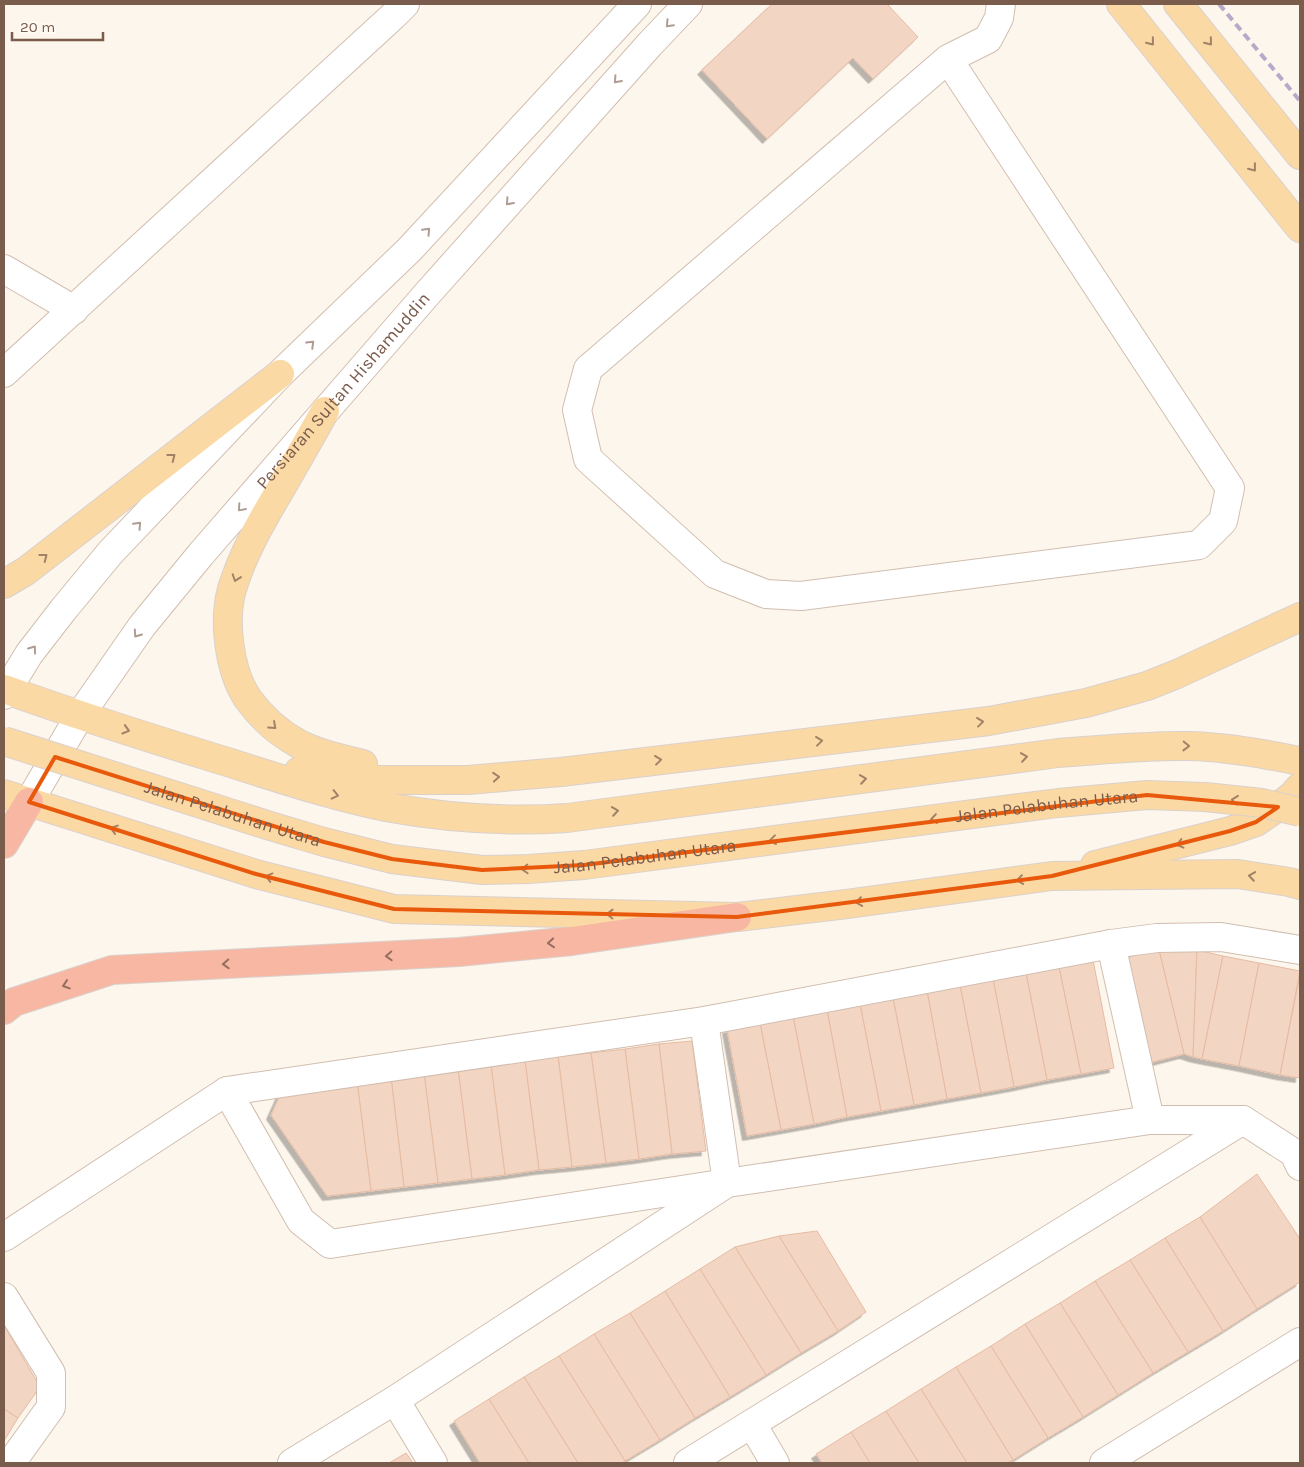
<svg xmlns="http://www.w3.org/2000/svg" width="1304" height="1467" font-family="Karla,sans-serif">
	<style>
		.building { fill: #f3d5c3; stroke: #e6bba3; filter: url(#shadow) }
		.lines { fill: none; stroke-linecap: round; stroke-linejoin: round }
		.minor-casing { stroke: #d1beb0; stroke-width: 30 }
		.major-casing { stroke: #dad1cd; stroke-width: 30 }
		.highway-casing { stroke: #dad1cd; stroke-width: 30 }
		.minor { stroke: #fff; stroke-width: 28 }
		.major { stroke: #fbd9a5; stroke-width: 28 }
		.highway { stroke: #f7b7a3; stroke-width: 28 }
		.rail { stroke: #b9a8c9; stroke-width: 4; stroke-dasharray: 8 5; stroke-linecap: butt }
		.major-bridge-casing { stroke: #dad1cd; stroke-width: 30; stroke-linecap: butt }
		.major-bridge { stroke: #fbd9a5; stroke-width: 28 }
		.oneway { stroke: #af9d94 }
		.oneway2 { stroke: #a18267 }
		.oneway3 { stroke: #936e5e }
		.marked { fill: none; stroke: #e8590c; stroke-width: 4; stroke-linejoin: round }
		.labels { text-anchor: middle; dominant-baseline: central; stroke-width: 5; stroke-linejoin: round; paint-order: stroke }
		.street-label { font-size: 18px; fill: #7a5c4d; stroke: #fffaf3 }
	</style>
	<defs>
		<filter id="shadow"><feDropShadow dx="-4.5" dy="4.5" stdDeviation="0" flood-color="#0004"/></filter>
	</defs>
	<rect width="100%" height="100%" fill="#fdf6ec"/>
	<g class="building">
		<polygon points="772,4 887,4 918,37 873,79 853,58 767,139 702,70"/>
		<polygon points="1159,950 1197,950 1193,1057 1184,1054"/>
		<polygon points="1159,950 1184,1054 1149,1063 1124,958"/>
		<polygon points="1197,950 1223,956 1202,1059 1193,1057"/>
		<polygon points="1223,956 1259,963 1239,1066 1202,1059"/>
		<polygon points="1093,960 1114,1068 1081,1074 1059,967"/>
		<polygon points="1259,963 1300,971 1280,1075 1239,1066"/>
		<polygon points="1059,967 1081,1074 1047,1080 1026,973"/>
		<polygon points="1026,973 1047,1080 1014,1087 993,979"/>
		<polygon points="1300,974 1300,1078 1280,1075"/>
		<polygon points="993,979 1014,1087 981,1093 960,985"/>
		<polygon points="960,985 981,1093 947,1099 927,991"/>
		<polygon points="927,991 947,1099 914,1105 893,998"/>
		<polygon points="893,998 914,1105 881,1111 860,1004"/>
		<polygon points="860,1004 881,1111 847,1117 827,1010"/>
		<polygon points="827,1010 847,1117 814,1124 793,1016"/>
		<polygon points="793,1016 814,1124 781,1130 760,1023"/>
		<polygon points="760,1023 781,1130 747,1136 727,1029"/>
		<polygon points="692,1041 706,1151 672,1154 659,1044"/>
		<polygon points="659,1044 672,1154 639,1159 625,1049"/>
		<polygon points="625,1049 639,1159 606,1163 591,1053"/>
		<polygon points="591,1053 606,1163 572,1167 558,1056"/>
		<polygon points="558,1056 572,1167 539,1170 525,1061"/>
		<polygon points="525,1061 539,1170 505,1175 491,1065"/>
		<polygon points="491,1065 505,1175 472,1179 458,1069"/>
		<polygon points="458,1069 472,1179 438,1183 424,1073"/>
		<polygon points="424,1073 438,1183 404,1187 391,1077"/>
		<polygon points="391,1077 404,1187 371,1191 357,1081"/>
		<polygon points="357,1081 371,1191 327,1196 271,1115 281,1093"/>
		<polygon points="1257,1174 1300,1239 1300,1282 1257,1309 1200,1217"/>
		<polygon points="1200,1217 1257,1309 1223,1331 1165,1238"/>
		<polygon points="817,1231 866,1312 838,1331 779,1236"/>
		<polygon points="779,1236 838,1331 801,1353 735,1247"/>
		<polygon points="1165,1238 1223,1331 1188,1352 1130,1260"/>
		<polygon points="735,1247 801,1353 766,1375 700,1269"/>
		<polygon points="1130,1260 1188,1352 1153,1373 1095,1281"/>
		<polygon points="700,1269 766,1375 730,1397 665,1291"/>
		<polygon points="1095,1281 1153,1373 1118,1395 1060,1303"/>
		<polygon points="665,1291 730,1397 695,1418 630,1313"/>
		<polygon points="1060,1303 1118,1395 1083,1417 1025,1324"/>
		<polygon points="630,1313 695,1418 660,1440 594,1334"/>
		<polygon points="1025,1324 1083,1417 1048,1438 991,1346"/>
		<polygon points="4,1325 40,1387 18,1418 4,1409"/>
		<polygon points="594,1334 660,1440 625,1461 559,1356"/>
		<polygon points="991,1346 1048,1438 1013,1460 956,1367"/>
		<polygon points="559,1356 625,1461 622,1463 578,1463 524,1377"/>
		<polygon points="956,1367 1013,1460 1007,1463 967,1463 921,1389"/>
		<polygon points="524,1377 578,1463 529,1463 489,1399"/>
		<polygon points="921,1389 967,1463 919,1463 886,1411"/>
		<polygon points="489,1399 529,1463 480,1463 454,1421"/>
		<polygon points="4,1409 18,1418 4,1441"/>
		<polygon points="886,1411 919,1463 870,1463 851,1432"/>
		<polygon points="851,1432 870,1463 822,1463 816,1454"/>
		<polygon points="406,1453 413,1463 389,1463"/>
	</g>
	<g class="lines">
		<defs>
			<g id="minor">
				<polyline points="948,59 1230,488 1223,521 1199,545 801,596 766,594 715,574 588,459 577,410 588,369 948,59 988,39 999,18 1001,4"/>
				<polyline points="4,269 74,310"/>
				<polyline points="4,373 393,16 405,4"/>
				<polyline points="4,695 29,654 63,610 110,553 280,374 409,250 637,4"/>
				<path id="s1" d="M29,802l51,-87 62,-89 59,-72 226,-260 223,-250 38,-40"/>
				<polyline points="1111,944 1150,1120"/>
				<polyline points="227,1091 301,1221 330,1244 727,1183 1150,1120 1243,1120 1294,1153 1300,1166"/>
				<polyline points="4,1237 227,1091 704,1021 1111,944 1157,938 1221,937 1300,950"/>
				<polyline points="4,1297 51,1373 51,1407 11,1463"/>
				<polyline points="395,1400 433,1463"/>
				<polyline points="752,1424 775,1463"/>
				<polyline points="292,1463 395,1400 727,1183 704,1021"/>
				<polyline points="688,1463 1243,1120"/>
				<polyline points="1104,1463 1300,1342"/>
			</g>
			<g id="major">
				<polyline points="1121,4 1300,228"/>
				<polyline points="1178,4 1300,155"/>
				<path d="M325,411c-15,27 -30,53 -45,79 -19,32 -37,63 -48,99 -9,32 -3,82 16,110 13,18 31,34 51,45 20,10 43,15 64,20"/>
				<polyline points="4,584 26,571 280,374"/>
				<path d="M4,689c67,24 136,46 204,67 59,18 118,39 178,51 60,11 121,15 181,11l491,-65c44,-3 88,-8 131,-7 38,1 75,8 111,15"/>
				<polyline points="299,771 376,780 468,780 561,772 989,721 1086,703 1147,686 1177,674 1300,617"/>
				<polyline points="4,794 256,874 394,909 737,917 847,904 1052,876 1238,874 1289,882 1300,885"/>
				<polyline points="1095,865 1230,831 1256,822 1275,809 1293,795 1300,787"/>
			</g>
			<g id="highway">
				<polyline points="4,844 29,802"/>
				<polyline points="4,1010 14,1002 112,970 459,952 572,941 737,917"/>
			</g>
		</defs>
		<use href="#minor" class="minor-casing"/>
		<use href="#major" class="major-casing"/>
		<use href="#highway" class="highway-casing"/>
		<use href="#minor" class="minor"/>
		<use href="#major" class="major"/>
		<use href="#highway" class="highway"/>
		<polyline class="rail" points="1219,4 1300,101"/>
		<defs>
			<g id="major-bridge">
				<path id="s2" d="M4,741l263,84 57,17 68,17 90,11 46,-1 56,-4 474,-62 89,-8 58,2 57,6 38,9"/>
			</g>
		</defs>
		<use href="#major-bridge" class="major-bridge-casing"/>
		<use href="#major-bridge" class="major-bridge"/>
	</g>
	<defs><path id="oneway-chevron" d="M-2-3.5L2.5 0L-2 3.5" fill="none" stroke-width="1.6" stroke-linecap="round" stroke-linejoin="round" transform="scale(1.25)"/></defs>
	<g class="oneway">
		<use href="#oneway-chevron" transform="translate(669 24) rotate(133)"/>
		<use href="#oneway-chevron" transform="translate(617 80) rotate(132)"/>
		<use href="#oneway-chevron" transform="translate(509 202) rotate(132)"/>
		<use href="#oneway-chevron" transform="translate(427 231) rotate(-47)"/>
		<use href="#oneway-chevron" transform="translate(311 344) rotate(-44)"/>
		<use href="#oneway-chevron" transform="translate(241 508) rotate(131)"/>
		<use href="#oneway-chevron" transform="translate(138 525) rotate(-47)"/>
		<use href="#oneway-chevron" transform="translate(137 634) rotate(125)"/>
		<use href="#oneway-chevron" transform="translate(33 649) rotate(-54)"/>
	</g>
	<g class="oneway2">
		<use href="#oneway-chevron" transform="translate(1151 42) rotate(51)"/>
		<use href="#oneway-chevron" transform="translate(1209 42) rotate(51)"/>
		<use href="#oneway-chevron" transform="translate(1253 168) rotate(52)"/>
		<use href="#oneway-chevron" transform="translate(172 457) rotate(-38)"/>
		<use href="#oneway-chevron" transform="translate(44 557) rotate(-38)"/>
		<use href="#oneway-chevron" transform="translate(236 578) rotate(109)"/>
		<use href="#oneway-chevron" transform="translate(980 722) rotate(-7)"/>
		<use href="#oneway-chevron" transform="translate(273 726) rotate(42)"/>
		<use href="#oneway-chevron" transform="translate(126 730) rotate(17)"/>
		<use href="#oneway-chevron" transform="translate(819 741) rotate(-7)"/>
		<use href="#oneway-chevron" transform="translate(1186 746) rotate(1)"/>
		<use href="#oneway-chevron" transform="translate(1024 757) rotate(-8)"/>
		<use href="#oneway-chevron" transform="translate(658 760) rotate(-7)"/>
		<use href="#oneway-chevron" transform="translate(496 777) rotate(-5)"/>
		<use href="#oneway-chevron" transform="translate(863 779) rotate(-8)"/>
		<use href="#oneway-chevron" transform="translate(335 795) rotate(13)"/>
		<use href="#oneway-chevron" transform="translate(1235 800) rotate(-174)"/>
		<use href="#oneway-chevron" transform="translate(615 811) rotate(-8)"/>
		<use href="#oneway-chevron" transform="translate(934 819) rotate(172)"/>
		<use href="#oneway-chevron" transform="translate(114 829) rotate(-162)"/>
		<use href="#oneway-chevron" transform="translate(773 840) rotate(173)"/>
		<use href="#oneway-chevron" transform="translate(1180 844) rotate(166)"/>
		<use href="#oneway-chevron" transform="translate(525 869) rotate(178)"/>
		<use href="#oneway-chevron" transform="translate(1252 876) rotate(-171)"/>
		<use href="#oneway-chevron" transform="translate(269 877) rotate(-165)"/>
		<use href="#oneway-chevron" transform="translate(1020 880) rotate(172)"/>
		<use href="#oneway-chevron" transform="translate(859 902) rotate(172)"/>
		<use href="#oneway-chevron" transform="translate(610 914) rotate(-179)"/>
	</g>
	<g class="oneway3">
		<use href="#oneway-chevron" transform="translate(551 943) rotate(175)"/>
		<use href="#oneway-chevron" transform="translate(389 956) rotate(177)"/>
		<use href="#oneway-chevron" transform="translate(226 964) rotate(177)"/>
		<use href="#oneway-chevron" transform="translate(66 985) rotate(162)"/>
	</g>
	<path class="marked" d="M55,757l269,85 68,17 90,11 102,-5 563,-70 131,12 -22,15 -26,9 -178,45 -315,41 -343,-8 -138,-35 -227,-72z"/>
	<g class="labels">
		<g class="street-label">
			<text stroke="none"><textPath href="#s1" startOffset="519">Persiaran Sultan Hishamuddin</textPath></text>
			<text stroke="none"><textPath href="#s2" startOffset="1065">Jalan Pelabuhan Utara</textPath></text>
			<text stroke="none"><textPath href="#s2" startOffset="240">Jalan Pelabuhan Utara</textPath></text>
			<text stroke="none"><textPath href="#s2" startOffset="660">Jalan Pelabuhan Utara</textPath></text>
		</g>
	</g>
	<rect width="1304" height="1467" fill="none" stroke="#7a5c4d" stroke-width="10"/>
	<path d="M12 32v8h91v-8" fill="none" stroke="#7a5c4d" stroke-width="2.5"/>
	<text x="20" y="32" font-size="15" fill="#7a5c4d" stroke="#fffaf3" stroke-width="4" paint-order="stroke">20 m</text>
</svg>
